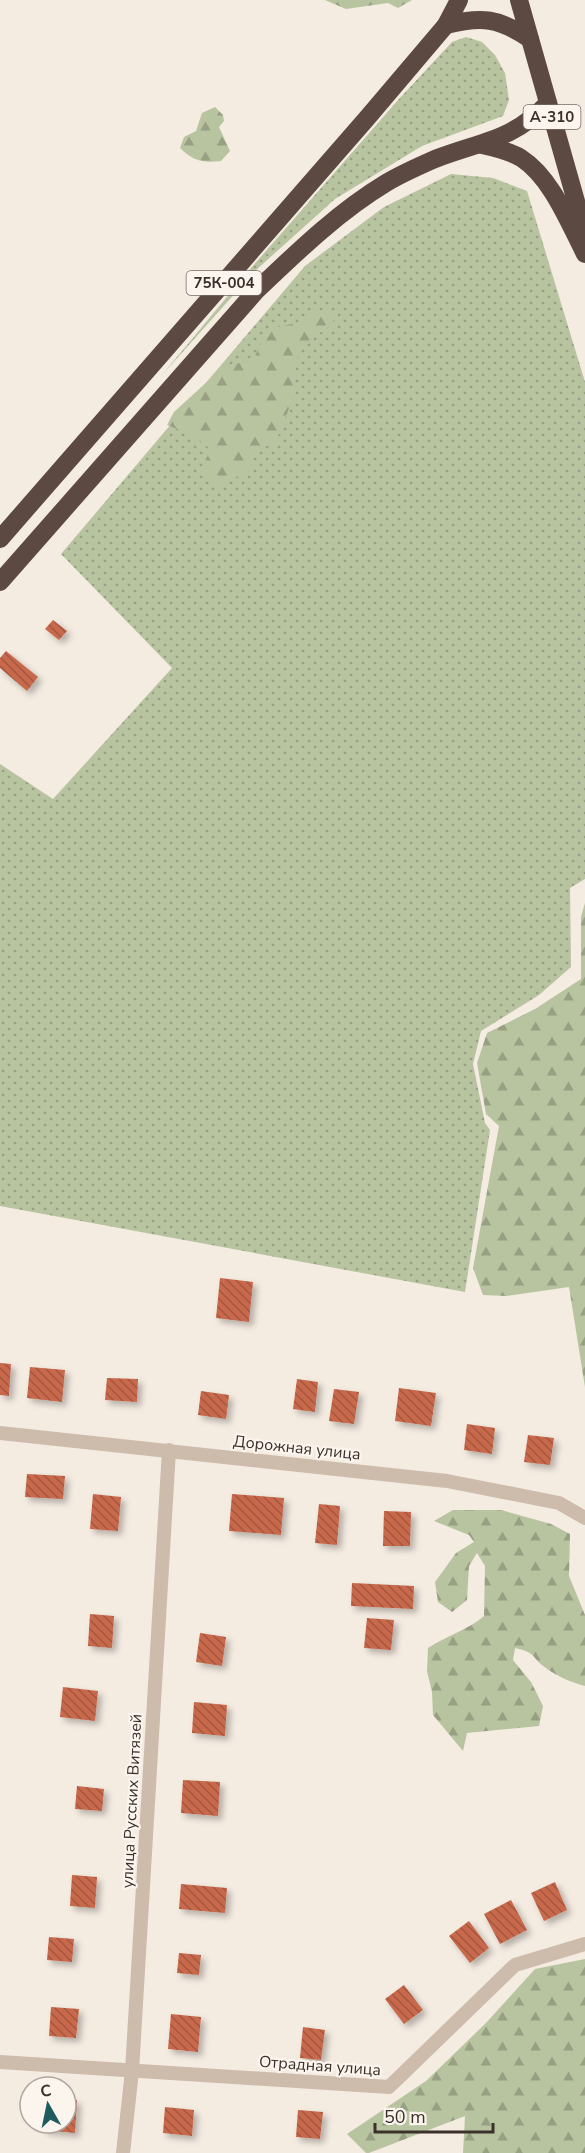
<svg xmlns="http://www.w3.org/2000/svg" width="585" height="2153" font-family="'Nunito Sans',sans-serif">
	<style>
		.grass { fill: url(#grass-dots) }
		.forest { fill: url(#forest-firs) }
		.building { fill: url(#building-back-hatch); filter: url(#shadow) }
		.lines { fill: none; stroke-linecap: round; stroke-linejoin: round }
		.street { stroke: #cdbbac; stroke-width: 14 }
		.highway { stroke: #5c4a42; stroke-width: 18 }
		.labels { text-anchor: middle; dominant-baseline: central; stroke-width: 4.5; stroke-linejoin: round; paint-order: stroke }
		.shield { fill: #fbf5ee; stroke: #756b66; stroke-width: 1.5 }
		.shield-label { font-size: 15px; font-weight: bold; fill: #3b302b }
		.street-label { font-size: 16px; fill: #3b302b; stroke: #fbf5ee }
	</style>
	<defs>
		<pattern id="grass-dots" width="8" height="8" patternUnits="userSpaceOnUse" patternTransform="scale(1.5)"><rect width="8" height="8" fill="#b8c4a0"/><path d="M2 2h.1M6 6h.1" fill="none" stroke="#97a083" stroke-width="1.8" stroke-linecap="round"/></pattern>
		<pattern id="forest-firs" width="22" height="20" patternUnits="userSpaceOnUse" patternTransform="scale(1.5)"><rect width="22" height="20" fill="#b8c4a0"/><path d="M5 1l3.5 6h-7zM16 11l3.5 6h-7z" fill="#97a083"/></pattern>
		<pattern id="building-back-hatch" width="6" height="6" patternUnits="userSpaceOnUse" patternTransform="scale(1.5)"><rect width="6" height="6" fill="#c8694b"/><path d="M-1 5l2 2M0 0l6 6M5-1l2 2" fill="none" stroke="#a4573f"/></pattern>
		<filter id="shadow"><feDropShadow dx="4" dy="4" stdDeviation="3" flood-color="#0004"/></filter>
	</defs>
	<rect width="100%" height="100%" fill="#f4ebe1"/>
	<g class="grass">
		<polygon points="466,37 482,42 495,55 505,73 509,100 503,116 422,146 335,199 255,271 162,375 251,268 399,99 452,42"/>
		<polygon points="451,174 493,178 527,191 585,382 585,879 570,888 571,967 539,995 481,1031 473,1064 485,1123 490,1130 465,1292 0,1206 0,764 53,799 172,668 61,554 305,266 384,207"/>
	</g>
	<g class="forest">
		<polygon points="325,0 412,0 398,8 388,3 346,9"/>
		<path d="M215,107l8,8 1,6 -5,6 11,24 -9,10c-18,2 -28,0 -41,-13l4,-11 12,-6 6,-18z"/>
		<polygon points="330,307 334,323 304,344 295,363 295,393 275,444 257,448 248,471 216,488 201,474 210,449 193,435 167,425 174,412 221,369 254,358 268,329 306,321 311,314"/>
		<polygon points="585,903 585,1387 569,1287 506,1296 483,1295 473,1268 499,1126 486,1114 477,1063 487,1033 535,1009 581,979 581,917"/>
		<path d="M453,1510h48l50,14 19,10 -1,42 16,39v71c-14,-4 -27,-9 -39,-18 -16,-11 -8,-15 -31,-20l-2,12 18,22 12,24 -4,20 -72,7 -4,18 -30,-36 -1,-23 -5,-21 1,-23c18,-12 40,-18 56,-32l1,-50 -8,-13 -8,13 -2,34 -15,12 -14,-10 -3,-20 21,-29 18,-11 -5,-7 -35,-14z"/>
		<polygon points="585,1959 585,2153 463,2153 465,2116 369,2153 366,2153 347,2134 426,2081 486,2023 535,1969"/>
	</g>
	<g class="building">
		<polygon points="53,620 67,631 59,640 45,629"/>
		<polygon points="6,651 38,677 27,691 0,668 0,658"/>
		<polygon points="220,1278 253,1282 249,1322 216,1318"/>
		<polygon points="0,1363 11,1364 9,1396 0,1395"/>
		<polygon points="30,1367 65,1370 62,1402 27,1398"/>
		<polygon points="107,1378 138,1379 137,1402 105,1400"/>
		<polygon points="297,1379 318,1382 315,1412 293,1409"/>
		<polygon points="399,1388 436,1393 431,1426 395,1421"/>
		<polygon points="334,1389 359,1392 354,1424 329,1421"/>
		<polygon points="201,1391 229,1395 226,1419 198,1415"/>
		<polygon points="467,1424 495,1428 492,1454 464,1450"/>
		<polygon points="528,1435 554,1438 550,1465 524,1462"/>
		<polygon points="27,1474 65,1476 63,1499 25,1497"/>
		<polygon points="93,1494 121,1497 118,1531 90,1529"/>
		<polygon points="232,1494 284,1498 281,1535 229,1531"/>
		<polygon points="319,1504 340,1506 337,1545 315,1543"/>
		<polygon points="384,1511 411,1512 410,1546 383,1546"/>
		<polygon points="352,1583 414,1586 413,1609 351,1606"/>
		<polygon points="90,1614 114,1616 112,1648 88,1646"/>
		<polygon points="367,1618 394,1620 391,1650 364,1648"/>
		<polygon points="200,1633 226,1637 222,1666 196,1662"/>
		<polygon points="63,1687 98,1691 95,1721 60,1717"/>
		<polygon points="194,1702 227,1705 225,1736 192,1733"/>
		<polygon points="183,1780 220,1782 218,1816 181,1813"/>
		<polygon points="77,1786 104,1789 102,1811 75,1809"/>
		<polygon points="72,1875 97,1877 95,1908 70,1906"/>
		<polygon points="555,1882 567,1910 544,1921 531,1893"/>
		<polygon points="181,1884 227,1888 225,1913 179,1909"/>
		<polygon points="511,1900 527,1930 500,1944 484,1914"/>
		<polygon points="469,1921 489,1948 470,1963 449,1936"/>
		<polygon points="49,1937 74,1939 72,1962 47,1960"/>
		<polygon points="179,1953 201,1955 199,1975 177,1973"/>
		<polygon points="404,1985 423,2010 404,2024 385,1999"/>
		<polygon points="51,2007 79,2009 76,2038 49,2036"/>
		<polygon points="171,2014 201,2017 198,2052 168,2049"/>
		<polygon points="303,2027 325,2030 321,2060 300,2058"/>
		<polygon points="66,2100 77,2100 75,2133 43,2130 44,2123 66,2123"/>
		<polygon points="165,2107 194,2110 192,2136 163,2133"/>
		<polygon points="298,2110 323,2112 320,2139 296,2137"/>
	</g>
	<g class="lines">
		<g class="street">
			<polyline points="0,1433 447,1481 559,1503 585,1518"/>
			<polyline points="0,2062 389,2087 515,1965 585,1944"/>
			<polyline points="123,2153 132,2071 169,1450"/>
		</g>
		<g class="highway">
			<polyline points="519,0 585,233"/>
			<path d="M446,25c36,-9 53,-7 84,14"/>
			<path d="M482,145c14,3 27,6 39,13 30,19 48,65 64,96"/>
			<polyline points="0,539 368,117 446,25 459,0"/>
			<path d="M0,582l256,-291c41,-39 82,-79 130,-108 15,-9 33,-17 49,-24 46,-18 77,-18 113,-56"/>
		</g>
	</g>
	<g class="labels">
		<g class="shield">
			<rect x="523.5" y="105" width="57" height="24" rx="4.5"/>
			<rect x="186.5" y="271" width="75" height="24" rx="4.5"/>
		</g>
		<g class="shield-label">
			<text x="552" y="117">А-310</text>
			<text x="224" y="283">75К-004</text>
		</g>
		<g class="street-label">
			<text transform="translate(297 1448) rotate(6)">Дорожная улица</text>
			<text transform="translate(132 1801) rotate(-87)">улица Русских Витязей</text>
			<text transform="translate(320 2066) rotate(4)">Отрадная улица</text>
		</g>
	</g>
	<g transform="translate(48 2105) rotate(351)"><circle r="28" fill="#fbf5ee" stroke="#aea6a0" stroke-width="1.5"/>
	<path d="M0-4.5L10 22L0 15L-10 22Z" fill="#1f5a5e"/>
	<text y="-9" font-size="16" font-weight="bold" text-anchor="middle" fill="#3b302b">С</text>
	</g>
	<path d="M375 2123v9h118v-9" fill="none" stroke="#3b302b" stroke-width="3"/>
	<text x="384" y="2123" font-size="18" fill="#3b302b" stroke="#fbf5ee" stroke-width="4.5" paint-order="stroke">50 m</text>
</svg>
